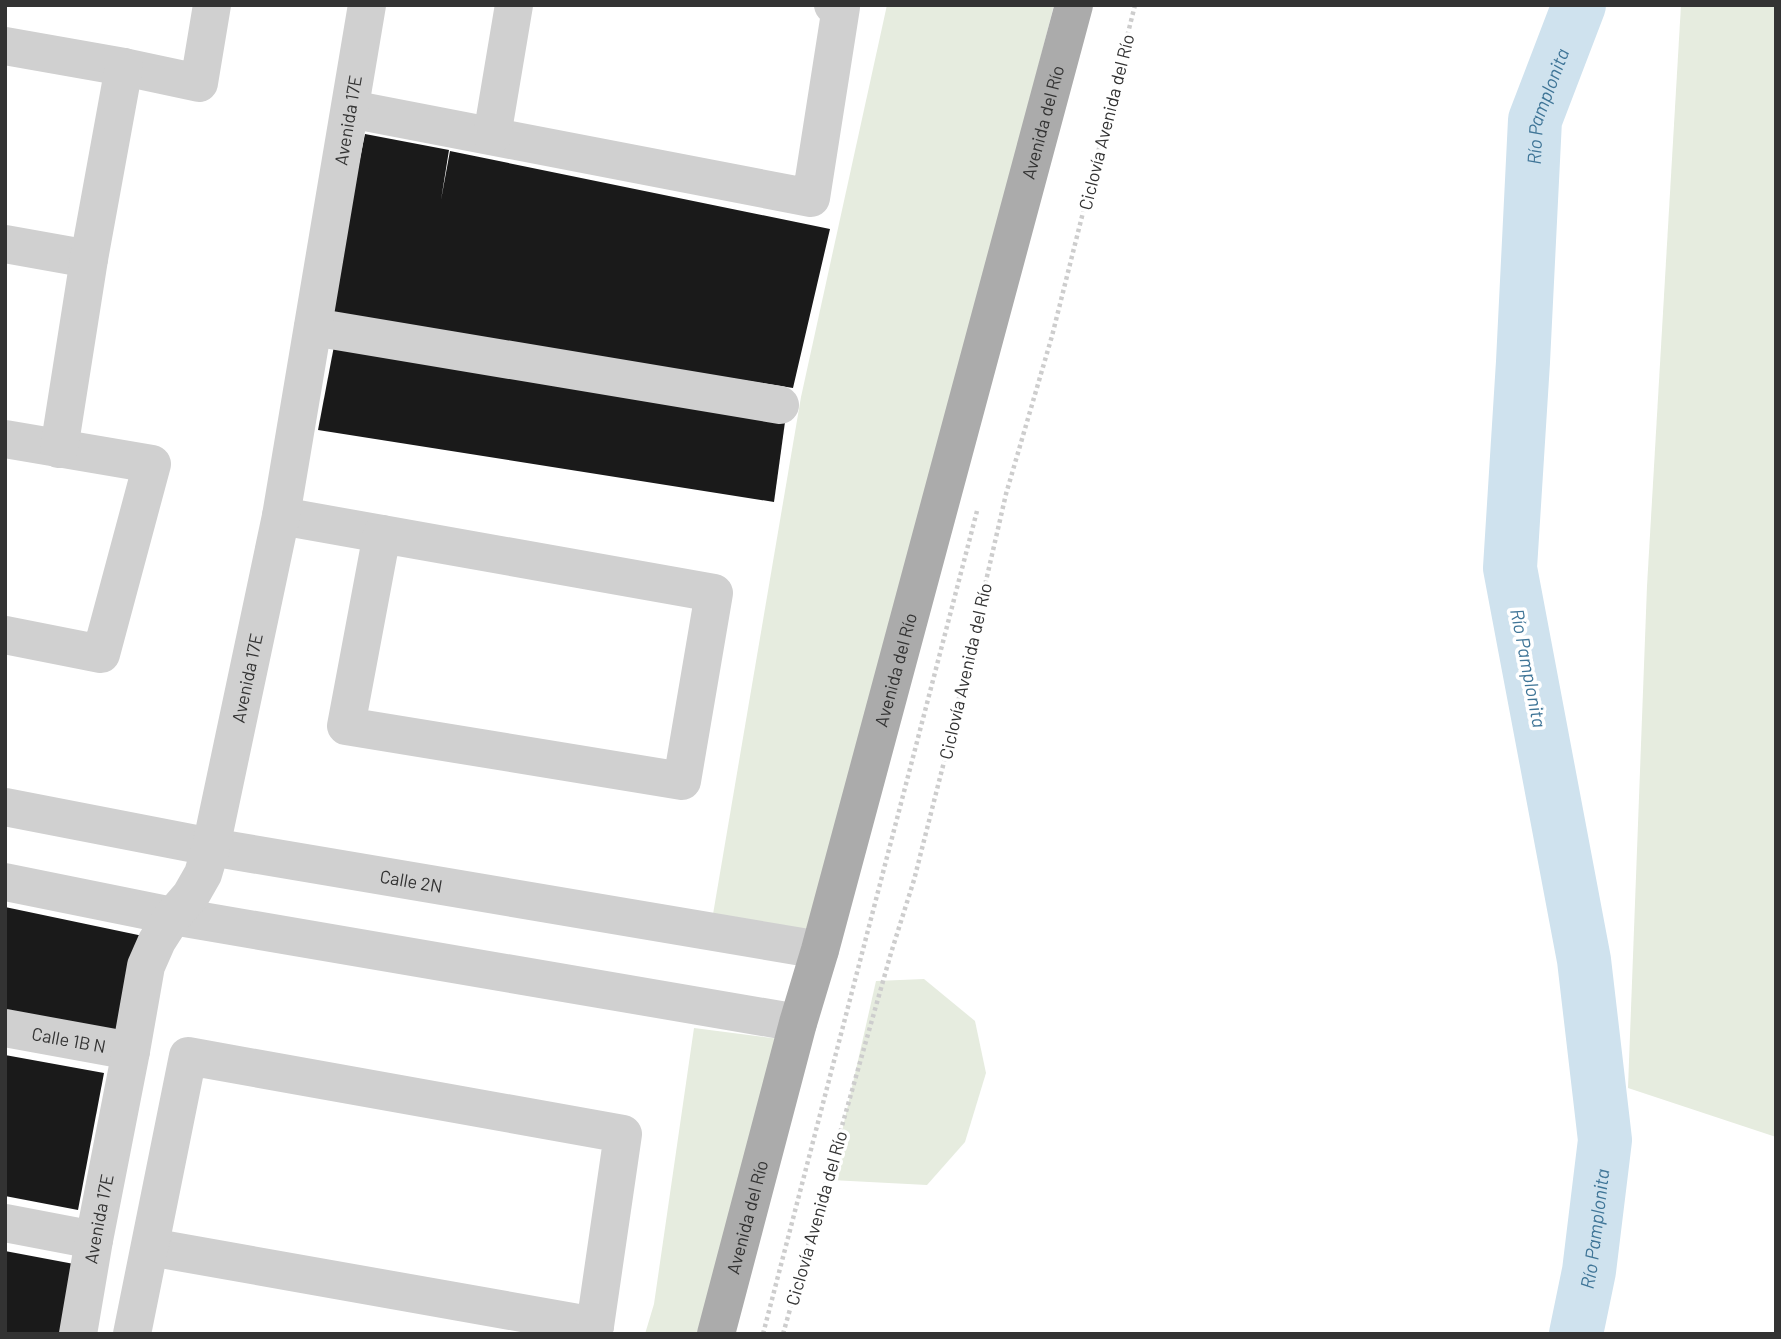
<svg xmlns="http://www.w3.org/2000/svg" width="1781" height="1339" font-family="Barlow,sans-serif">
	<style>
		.green { fill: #e6ecdf }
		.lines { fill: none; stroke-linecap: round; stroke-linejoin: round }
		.river { stroke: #cfe2ee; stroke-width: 54 }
		.building { fill: #1a1a1a }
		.path { stroke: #cdcdcd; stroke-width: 4.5; stroke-dasharray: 3.5 3.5; stroke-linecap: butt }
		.minor { stroke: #d0d0d0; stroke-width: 38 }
		.major { stroke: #ababab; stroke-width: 38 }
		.labels { text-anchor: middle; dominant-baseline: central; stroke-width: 7; stroke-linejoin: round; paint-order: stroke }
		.street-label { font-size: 18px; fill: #333; stroke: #fff }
		.water-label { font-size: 19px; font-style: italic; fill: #3f7597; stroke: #fff }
	</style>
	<rect width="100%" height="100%" fill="#fff"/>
	<g class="green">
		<polygon points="887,5 1054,5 814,941 711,926 801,397"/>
		<polygon points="1681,5 1776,5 1776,1137 1628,1088 1647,586"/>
		<polygon points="924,979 975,1021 986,1073 965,1142 927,1185 831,1180 876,981"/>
		<polygon points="694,1028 788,1040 710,1334 645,1334 654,1304"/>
	</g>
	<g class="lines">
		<path class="river" id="s1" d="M1576,1334l13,-63 16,-131 -21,-180 -74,-392 13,-206 12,-242 44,-115"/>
	</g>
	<g class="building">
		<polygon points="365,134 449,150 441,200 450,151 830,229 793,388 420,329 328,317"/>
		<polygon points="334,346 785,422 774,502 318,430"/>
		<polygon points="5,907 143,936 123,1035 5,1013"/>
		<polygon points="5,1055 104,1073 78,1210 5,1196"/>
		<polygon points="5,1251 74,1264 61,1334 5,1334"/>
	</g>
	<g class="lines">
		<g class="path">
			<polyline points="763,1334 977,511"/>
			<polyline points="783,1334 891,953 914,880 947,750 1006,494 1052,336 1135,5"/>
		</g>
		<g class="minor">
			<polyline points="5,46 124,67 199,83 212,5"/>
			<polyline points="350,109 811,198 841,7 833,5"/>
			<polyline points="492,136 514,5"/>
			<polyline points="5,244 89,259"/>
			<polyline points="313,327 780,405"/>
			<polyline points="5,439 152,464 101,654 5,635"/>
			<polyline points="59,449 89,259 124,67"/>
			<polyline points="281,516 382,534"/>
			<polygon points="382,534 714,593 682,781 346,726"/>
			<path id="s2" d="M5,807l206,40 609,103"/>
			<polyline points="5,882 173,916 798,1023"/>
			<path id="s3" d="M5,1028l126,23"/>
			<polyline points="5,1223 94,1240"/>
			<polyline points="150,1247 595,1326"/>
			<path id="s4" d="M78,1334l16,-94 37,-189 15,-85 11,-25 16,-25 18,-21 12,-21 8,-27 70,-331 86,-511"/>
			<polyline points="132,1334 188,1056 623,1134 595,1326 592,1334"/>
		</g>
		<path class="major" id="s5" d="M716,1334l82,-311 22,-73 254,-945"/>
	</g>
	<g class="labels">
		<g class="street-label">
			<text stroke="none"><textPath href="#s4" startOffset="1251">Avenida 17E</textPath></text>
			<text stroke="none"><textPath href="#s5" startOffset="1255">Avenida del Río</textPath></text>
			<text transform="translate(1106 122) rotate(-76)">Ciclovía Avenida del Río</text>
			<text stroke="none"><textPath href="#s5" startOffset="688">Avenida del Río</textPath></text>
			<text transform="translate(965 671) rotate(-77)">Ciclovía Avenida del Río</text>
			<text stroke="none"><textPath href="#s4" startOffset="684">Avenida 17E</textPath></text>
			<text stroke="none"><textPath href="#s2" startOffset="413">Calle 2N</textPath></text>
			<text stroke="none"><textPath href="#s3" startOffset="65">Calle 1B N</textPath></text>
			<text stroke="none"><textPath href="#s5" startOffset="121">Avenida del Río</textPath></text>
			<text transform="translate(816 1218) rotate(-74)">Ciclovía Avenida del Río</text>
			<text stroke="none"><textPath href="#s4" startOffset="117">Avenida 17E</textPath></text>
		</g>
		<g class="water-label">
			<text stroke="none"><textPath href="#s1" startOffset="1241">Río Pamplonita</textPath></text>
			<text transform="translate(1529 668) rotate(79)">Río Pamplonita</text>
			<text stroke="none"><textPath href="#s1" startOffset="107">Río Pamplonita</textPath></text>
		</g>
	</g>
	<rect width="1781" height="1339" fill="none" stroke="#333333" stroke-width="14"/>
</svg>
